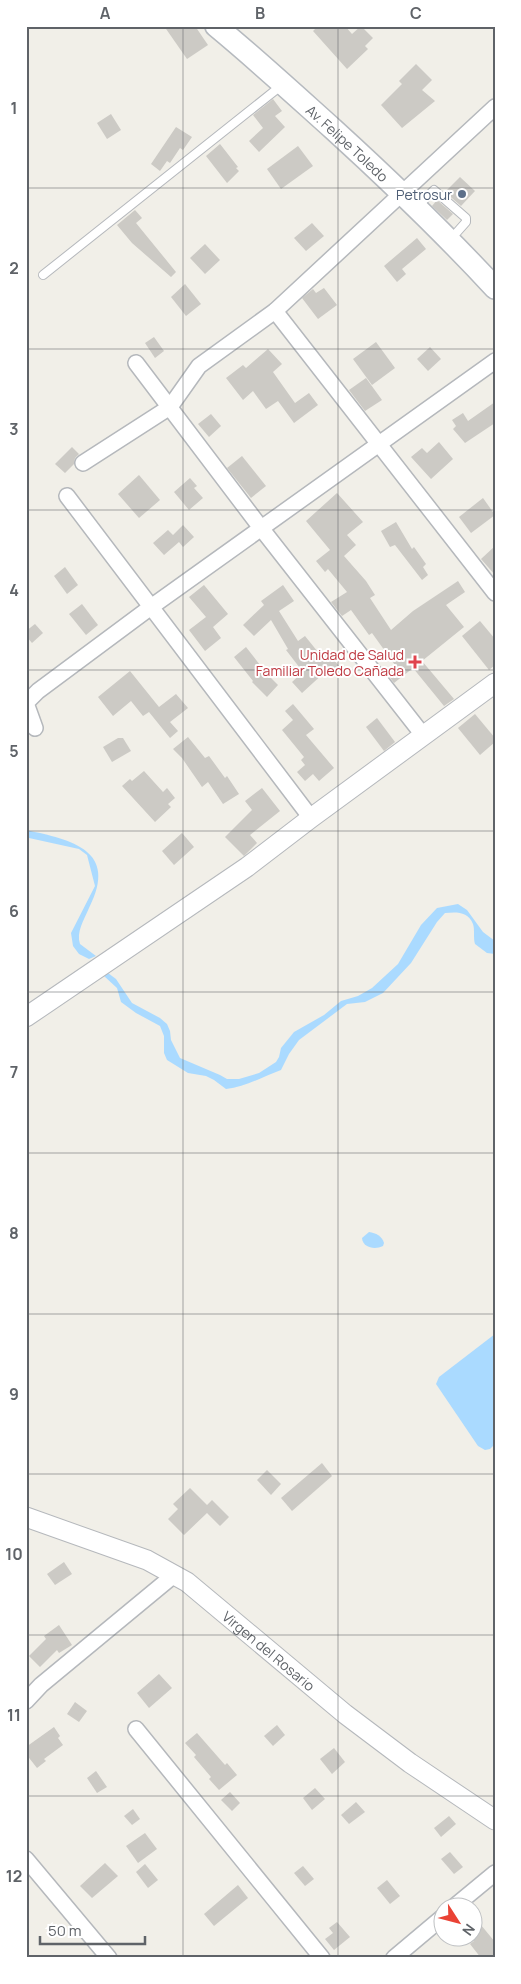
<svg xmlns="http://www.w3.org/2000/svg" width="521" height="1984" font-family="Manrope,sans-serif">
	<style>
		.water { fill: #aadaff }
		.building { fill: #cccac5 }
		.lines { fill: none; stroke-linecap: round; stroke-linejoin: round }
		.service-casing { stroke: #b5b8bc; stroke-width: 10 }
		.minor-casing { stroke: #b5b8bc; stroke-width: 18 }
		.tertiary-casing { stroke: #b5b8bc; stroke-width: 21 }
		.secondary-casing { stroke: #b6babf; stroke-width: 24 }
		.service { stroke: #fff; stroke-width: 8 }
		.minor { stroke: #fff; stroke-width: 15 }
		.tertiary { stroke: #fff; stroke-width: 19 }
		.secondary { stroke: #fff; stroke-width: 21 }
		.grid { fill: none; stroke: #5f6368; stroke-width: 1; stroke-opacity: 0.55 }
		.service-dot { fill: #5c6f8a; stroke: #fff; stroke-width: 2 }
		.health-dot { fill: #e0444e; stroke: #fff; stroke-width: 2 }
		.labels { text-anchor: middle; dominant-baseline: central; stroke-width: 4; stroke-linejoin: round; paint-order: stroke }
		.street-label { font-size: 14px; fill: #5f6368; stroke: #fff }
		.service-label { font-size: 14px; fill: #4e5e75; stroke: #fff; text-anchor: end }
		.health-label { font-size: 14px; fill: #be3a42; stroke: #fff; text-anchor: end }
		.neatline { fill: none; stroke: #5f6368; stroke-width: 2 }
		.grid-label { font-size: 16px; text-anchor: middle; font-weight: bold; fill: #5f6368 }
	</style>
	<rect width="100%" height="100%" fill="#f1efe8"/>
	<g class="water">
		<path d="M26,830c46,10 93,20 63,78 -5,12 -13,24 -9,36l16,12 -7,3 -10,-5 -6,-8 -2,-13 24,-47 -8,-31 -8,-6 -50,-11 -3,-2z"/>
		<path d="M458,904l9,6 16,22 12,9v13l-8,-1 -12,-9c-2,-6 0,-14 -2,-20 -5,-13 -17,-12 -28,-11l-8,9 -26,41 -28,30 -18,9 -18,2 -48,36 -10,14 -8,16c-19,7 -36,17 -55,19l-12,-9 -8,-4 -18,-3 -21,-13 -3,-7v-17l-4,-10 -24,-13 -15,-11 -4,-14 -13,-12 4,-3 8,6 16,24 28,15 7,6 3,7 1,9 9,18 40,17 7,4h12l20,-6 17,-11 3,-5 2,-9 13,-16 30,-17 17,-14 17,-5 14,-8 26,-24 23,-39 16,-17z"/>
		<path d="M369,1232c7,1 13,4 15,11l-1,3c-8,4 -20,2 -21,-8z"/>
		<polygon points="495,1334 495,1444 490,1449 485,1450 478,1446 436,1384 439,1377"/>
	</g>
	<g class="building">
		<polygon points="164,26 195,26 208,45 187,59"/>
		<polygon points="318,26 345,26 352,34 361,26 373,38 365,46 368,49 347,69 313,31"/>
		<polygon points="416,64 432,80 422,90 435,101 402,128 381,105 402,84 399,81"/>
		<polygon points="273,99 282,111 275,116 285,127 259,152 249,141 263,128 253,115"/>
		<polygon points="111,114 121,130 107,139 97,123"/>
		<polygon points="176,127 192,137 183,150 180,148 170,163 167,161 160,171 151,164"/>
		<polygon points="220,144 238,167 236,168 239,171 227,183 206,156"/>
		<polygon points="298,146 313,166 281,189 267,169"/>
		<polygon points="460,177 475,191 461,206 445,192"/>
		<polygon points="437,200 453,214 447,220 432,206"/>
		<polygon points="135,210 142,218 136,223 176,272 171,277 132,243 117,225"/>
		<polygon points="312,223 324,236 306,251 294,238"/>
		<polygon points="417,238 426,249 402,269 406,274 397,282 384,266"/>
		<polygon points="205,244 220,260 205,274 190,258"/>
		<polygon points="185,284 201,304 186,316 171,297"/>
		<polygon points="324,288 337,305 318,319 302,298 313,289 316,293"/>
		<polygon points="154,337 164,351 155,358 145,343"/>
		<polygon points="376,342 395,368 372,385 353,359"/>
		<polygon points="430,347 441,359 428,371 417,359"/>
		<polygon points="268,349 282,364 273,372 295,403 309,393 318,405 294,423 278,401 266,409 253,391 243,400 226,378 243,365 246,368"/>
		<polygon points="366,378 382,400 365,411 349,390"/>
		<polygon points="495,402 495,423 465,443 453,429 456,426 452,420 463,413 468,421"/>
		<polygon points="211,414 221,426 209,437 198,424"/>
		<polygon points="439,442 453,459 431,479 411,457 422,448 427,453"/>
		<polygon points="72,447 79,454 75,458 74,464 65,473 55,464"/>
		<polygon points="242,456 266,486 251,498 227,468"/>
		<polygon points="139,475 160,500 139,518 118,494"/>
		<polygon points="190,478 197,486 194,488 203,498 189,510 174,492"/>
		<polygon points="337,493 363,522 347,535 356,545 344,556 366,581 375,595 370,598 391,630 413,611 458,581 465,592 446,605 464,627 422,661 454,699 444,706 413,668 394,683 386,672 395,665 372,633 369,635 351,610 342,616 331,602 347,592 328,569 325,572 316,561 330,550 306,521"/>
		<polygon points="483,498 495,515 471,533 459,517"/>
		<polygon points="396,522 412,549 414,547 426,564 423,567 428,575 422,580 395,545 390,547 381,531"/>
		<polygon points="183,525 194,537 183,547 179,542 164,555 153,543 168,530 173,535"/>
		<polygon points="495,546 495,575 481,559"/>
		<polygon points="65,567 78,585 67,594 54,576"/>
		<polygon points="204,585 228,614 213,627 221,638 205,651 189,630 206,617 189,597"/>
		<polygon points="283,585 294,601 279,611 298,641 305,636 322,657 327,652 339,666 328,676 325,672 302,693 292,682 303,672 286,650 288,649 271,620 254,636 243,625 264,605 261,601"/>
		<polygon points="82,604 98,625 86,635 69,614"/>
		<polygon points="480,621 495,639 495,665 489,670 462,636"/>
		<polygon points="35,624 43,633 32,643 26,636 26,631"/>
		<polygon points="246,647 260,665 259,666 278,685 267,697 252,682 253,681 234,657"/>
		<polygon points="130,671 159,707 176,694 188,708 170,722 178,731 170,738 149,712 143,716 131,701 113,716 98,697"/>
		<polygon points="293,704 314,729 306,735 334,768 319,781 313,774 305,781 297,772 305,765 301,760 304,757 282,730 293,720 285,711"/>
		<polygon points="475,714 495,738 495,742 480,755 458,728"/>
		<polygon points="377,718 395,742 384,751 366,727"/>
		<polygon points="188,737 205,758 209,756 225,778 227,776 239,794 223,804 208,782 202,787 182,758 173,749"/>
		<polygon points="118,738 123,738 131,751 112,762 103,747"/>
		<polygon points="144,771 163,792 167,788 175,798 168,804 171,807 155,822 122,786 130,779 132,781"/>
		<polygon points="262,788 280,811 250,835 257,843 244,856 225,837 252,810 245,801"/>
		<polygon points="182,833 194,847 174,865 162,851"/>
		<polygon points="322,1463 332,1476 292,1511 281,1498"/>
		<polygon points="267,1470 281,1484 271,1495 257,1480"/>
		<polygon points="190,1488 207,1505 212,1500 229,1517 220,1526 207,1513 184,1535 168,1519 178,1509 173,1504"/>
		<polygon points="64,1562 72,1574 55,1585 47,1574"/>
		<polygon points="59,1625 72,1645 59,1653 57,1650 40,1667 29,1656 46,1639 44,1636"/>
		<polygon points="159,1674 172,1688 149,1708 137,1693"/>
		<polygon points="75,1702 87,1711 79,1722 67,1714"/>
		<polygon points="277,1725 285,1735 273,1746 264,1736"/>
		<polygon points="54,1727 60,1736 58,1738 63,1745 44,1759 46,1761 37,1768 26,1754 26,1747"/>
		<polygon points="197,1733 225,1765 227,1763 237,1775 219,1790 209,1779 211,1777 194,1757 196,1755 185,1743"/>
		<polygon points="334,1748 345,1762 332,1774 320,1759"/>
		<polygon points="96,1771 107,1787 97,1793 87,1778"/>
		<polygon points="315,1788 325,1799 312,1810 303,1798"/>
		<polygon points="230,1792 240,1803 232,1811 221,1800"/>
		<polygon points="356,1802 365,1812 349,1824 341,1815"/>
		<polygon points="133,1809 140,1819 132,1825 124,1816"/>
		<polygon points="449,1816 456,1824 441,1837 434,1828"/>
		<polygon points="145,1833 157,1849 138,1863 126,1846"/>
		<polygon points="450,1852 463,1867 454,1874 441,1859"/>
		<polygon points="105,1863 118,1876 92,1898 80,1886"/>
		<polygon points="145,1864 158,1880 148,1888 136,1872"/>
		<polygon points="303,1866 314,1879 305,1886 294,1873"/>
		<polygon points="387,1880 400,1896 390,1904 377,1888"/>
		<polygon points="238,1885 248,1898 214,1926 204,1914"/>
		<polygon points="337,1922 350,1937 334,1950 325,1939 333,1933 329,1928"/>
		<polygon points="481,1925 495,1942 495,1958 481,1958 470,1944 474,1941 474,1931"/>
	</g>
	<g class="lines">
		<defs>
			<g id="service">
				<polyline points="417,207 434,190 466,218 466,222 450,240"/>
				<polyline points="43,275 282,85"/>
			</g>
			<g id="minor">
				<polyline points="275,311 495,593"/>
				<polyline points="136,363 261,528 423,735"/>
				<polyline points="83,463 170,407 199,366 275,311 495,107"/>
				<polyline points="67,496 311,818"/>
				<polyline points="35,728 26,703 38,691 151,607 495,361"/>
				<polyline points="26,1701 41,1685 174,1575"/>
				<polyline points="136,1729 322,1958"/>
				<polyline points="26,1859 109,1958"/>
				<polyline points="455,1906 495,1873"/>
				<polyline points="394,1958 444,1916"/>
			</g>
			<g id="tertiary">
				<polyline points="26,1017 247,867 311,818 495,683"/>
				<path id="s1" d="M26,1517l121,43 40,22 158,132 65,49 85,57"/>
			</g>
			<g id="secondary">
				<path id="s2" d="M216,26c40,33 78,68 117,103 56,51 110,103 162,159"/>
			</g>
		</defs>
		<use href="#service" class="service-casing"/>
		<use href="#minor" class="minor-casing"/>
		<use href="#tertiary" class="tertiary-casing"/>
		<use href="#secondary" class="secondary-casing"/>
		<use href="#service" class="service"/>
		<use href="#minor" class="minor"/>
		<use href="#tertiary" class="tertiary"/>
		<use href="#secondary" class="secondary"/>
	</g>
	<path class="grid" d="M183,26v1932M338,26v1932M26,188h469M26,349h469M26,510h469M26,670h469M26,831h469M26,992h469M26,1153h469M26,1314h469M26,1474h469M26,1635h469M26,1796h469"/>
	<circle class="service-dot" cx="462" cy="194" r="5"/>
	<path class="health-dot" d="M412.5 654.5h5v5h5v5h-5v5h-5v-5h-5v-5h5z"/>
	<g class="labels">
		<g class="street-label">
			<text stroke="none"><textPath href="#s2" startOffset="176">Av. Felipe Toledo</textPath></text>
			<text stroke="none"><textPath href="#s1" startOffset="281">Virgen del Rosario</textPath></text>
		</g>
		<g class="service-label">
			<text x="452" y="194">Petrosur</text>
		</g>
		<g class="health-label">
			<text x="404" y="654">Unidad de Salud<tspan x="404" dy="16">Familiar Toledo Cañada</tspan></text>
		</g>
	</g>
	<rect width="521" height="1984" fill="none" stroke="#ffffff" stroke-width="55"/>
	<g transform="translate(458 1922) rotate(126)"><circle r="24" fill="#ffffff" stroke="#bfc1c3"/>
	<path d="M0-4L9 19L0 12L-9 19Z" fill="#ea4335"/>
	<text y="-8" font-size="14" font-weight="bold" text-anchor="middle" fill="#5f6368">N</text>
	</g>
	<path d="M40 1936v8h105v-8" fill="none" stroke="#5f6368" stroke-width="2.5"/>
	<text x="48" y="1936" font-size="15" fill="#5f6368" stroke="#ffffff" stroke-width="4" paint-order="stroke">50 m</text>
	<rect x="28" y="28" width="466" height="1928" class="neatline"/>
	<g class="grid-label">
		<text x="105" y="19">A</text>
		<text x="260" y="19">B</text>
		<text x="416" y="19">C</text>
		<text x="14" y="114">1</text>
		<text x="14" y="274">2</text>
		<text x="14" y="435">3</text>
		<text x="14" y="596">4</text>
		<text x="14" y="757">5</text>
		<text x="14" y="917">6</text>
		<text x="14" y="1078">7</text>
		<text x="14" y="1239">8</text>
		<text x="14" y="1400">9</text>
		<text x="14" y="1560">10</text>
		<text x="14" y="1721">11</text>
		<text x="14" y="1882">12</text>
	</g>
</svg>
